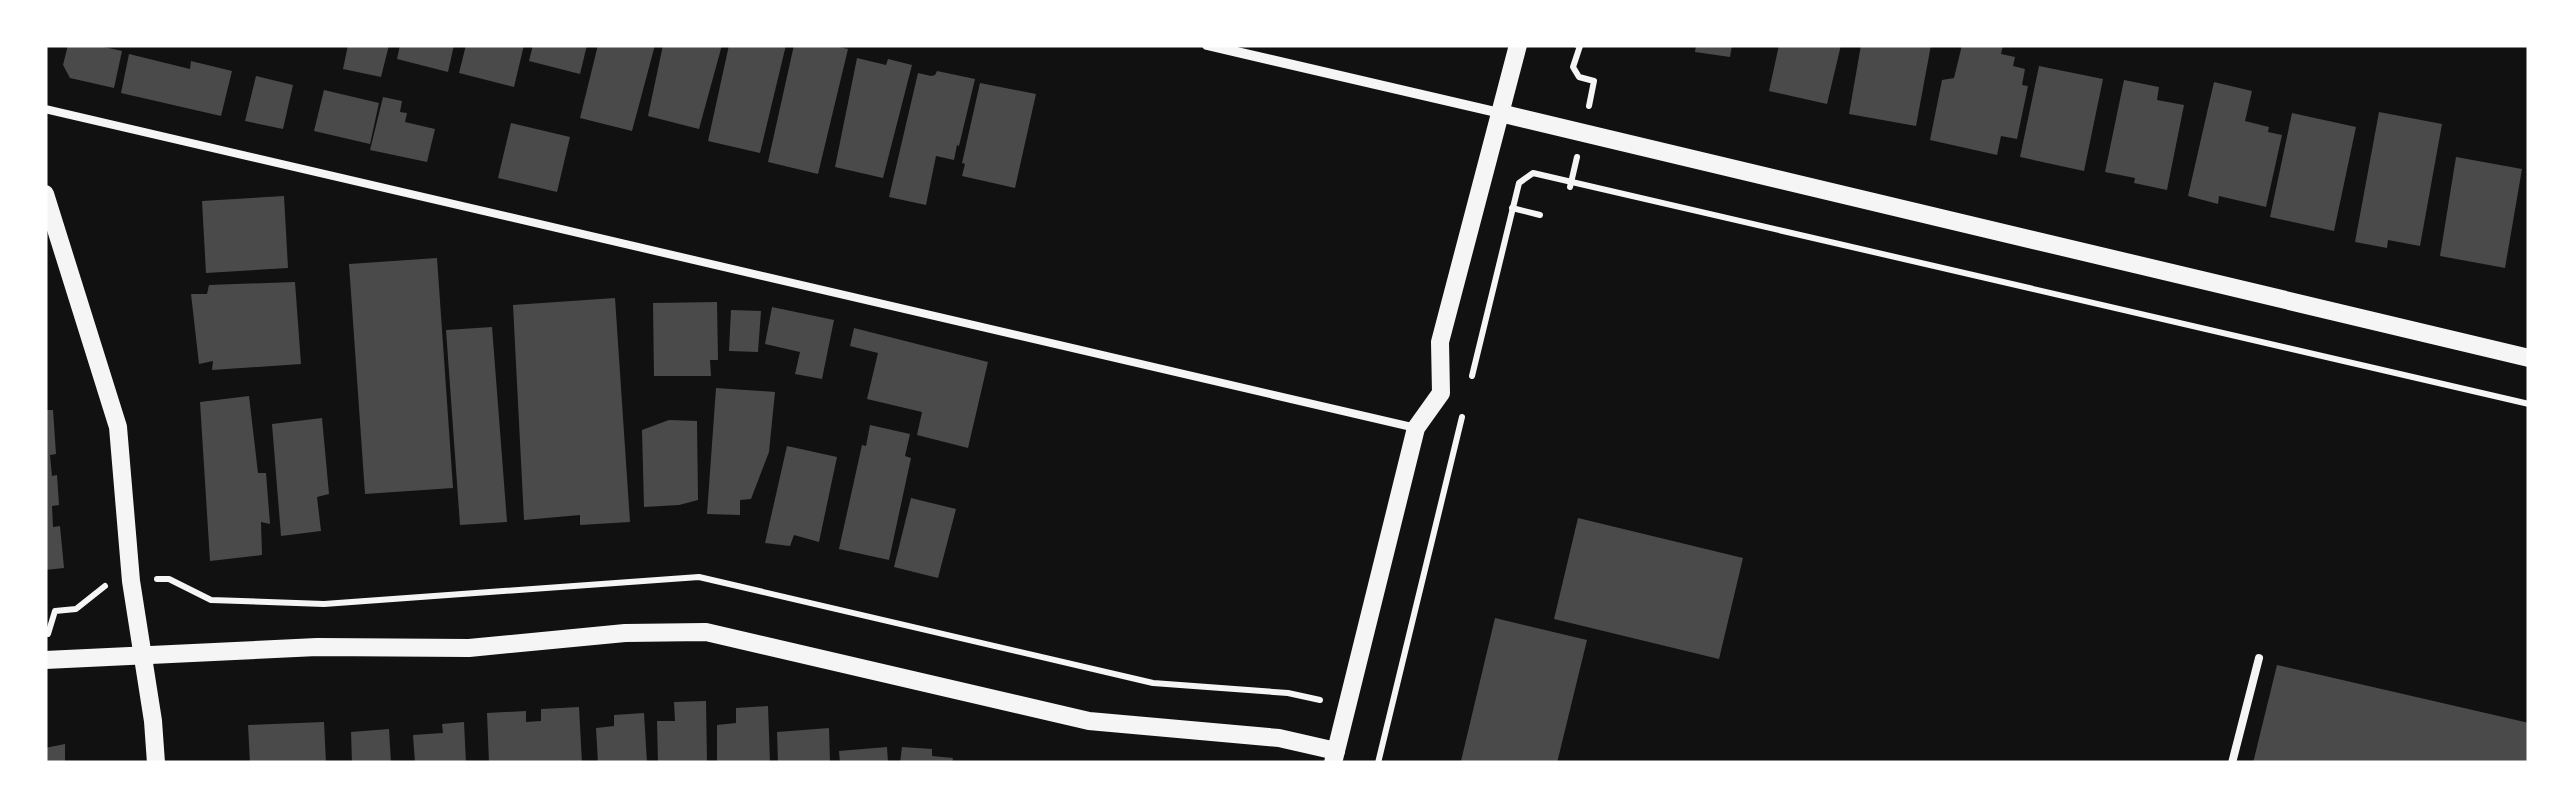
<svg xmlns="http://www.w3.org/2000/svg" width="2574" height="808" font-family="'DejaVu Sans',sans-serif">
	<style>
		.building { fill: #4a4a4a }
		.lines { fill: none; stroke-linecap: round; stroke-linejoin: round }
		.path { stroke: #f5f5f5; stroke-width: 6 }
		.service { stroke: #f5f5f5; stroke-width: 8 }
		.minor { stroke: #f5f5f5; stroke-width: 10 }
		.tertiary { stroke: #f5f5f5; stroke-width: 18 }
	</style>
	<rect width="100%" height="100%" fill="#111"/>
	<g class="building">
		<polygon points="68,45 95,45 122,51 114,88 70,78 63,65"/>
		<polygon points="348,45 389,45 381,77 343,69"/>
		<polygon points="400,45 454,45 448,72 397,59"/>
		<polygon points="466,45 524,45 514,87 459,73"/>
		<polygon points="533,45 587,45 580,74 529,61"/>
		<polygon points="598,45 655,45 632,131 580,118"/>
		<polygon points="663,45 722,45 699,129 648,116"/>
		<polygon points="729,45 786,45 760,153 708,141"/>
		<polygon points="794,45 831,45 848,49 818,174 768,162"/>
		<polygon points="1696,45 1732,45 1730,57 1695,52"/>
		<polygon points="1779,45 1841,45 1827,104 1769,91"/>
		<polygon points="1861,45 1931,45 1916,126 1849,114"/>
		<polygon points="1962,45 2003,45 2001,54 2015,57 2013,66 2025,69 2022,85 2028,86 2017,139 2001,136 1997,155 1930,140 1942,80 1954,78"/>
		<polygon points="129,54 190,69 191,61 232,71 221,116 121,93"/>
		<polygon points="857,58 886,65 888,59 912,65 883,178 835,167"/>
		<polygon points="2039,66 2103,79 2084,171 2020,157"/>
		<polygon points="937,71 975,79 959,146 957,145 954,160 936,156 926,205 889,197 918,73 931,76 935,75"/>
		<polygon points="256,76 293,85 283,129 245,121"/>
		<polygon points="2124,80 2159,87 2157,100 2184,105 2167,190 2134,183 2135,178 2105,172"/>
		<polygon points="2214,82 2252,91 2245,121 2269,127 2268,132 2282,135 2266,207 2219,196 2218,204 2188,196"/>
		<polygon points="980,83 1036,94 1015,188 962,176 965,164 962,163"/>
		<polygon points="324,90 379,103 370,144 314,131"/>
		<polygon points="383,97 402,101 400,112 407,113 405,122 435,129 427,162 370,150"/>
		<polygon points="2379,112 2442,124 2420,246 2388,240 2387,248 2355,242"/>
		<polygon points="2292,113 2356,127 2334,231 2270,217"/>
		<polygon points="511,123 570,137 557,192 498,178"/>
		<polygon points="2456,157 2522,169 2505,268 2440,256"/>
		<polygon points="284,196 288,268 206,273 202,201"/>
		<polygon points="437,258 453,488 365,494 349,264"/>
		<polygon points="295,282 301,364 212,370 213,361 199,364 191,294 207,294 209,285"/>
		<polygon points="615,298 630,522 580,525 580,515 524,520 513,305"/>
		<polygon points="717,302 718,360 710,360 711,376 654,376 653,303"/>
		<polygon points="772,307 834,320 822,379 795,374 800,352 765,344"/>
		<polygon points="731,310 761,311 758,352 729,351"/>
		<polygon points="492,327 507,522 460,525 446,330"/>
		<polygon points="854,328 988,362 968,448 917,435 922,412 867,399 878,353 850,346"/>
		<polygon points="716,388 775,392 769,452 751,499 740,500 740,515 707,514"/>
		<polygon points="249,396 258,473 266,473 270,524 261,522 262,555 210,561 200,402"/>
		<polygon points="45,410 53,410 56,454 50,455 52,476 57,475 59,505 52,506 53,527 60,526 64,568 45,570"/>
		<polygon points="322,418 329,494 317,497 321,531 281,536 272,424"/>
		<polygon points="669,420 697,421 698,500 679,505 644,507 642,430"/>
		<polygon points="870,425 910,434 905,456 911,458 889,560 839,549 862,445 866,446"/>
		<polygon points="787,446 837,457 819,542 794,535 790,546 765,543"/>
		<polygon points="911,498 956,509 938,578 894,567"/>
		<polygon points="1578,518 1743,558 1719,659 1554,619"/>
		<polygon points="1495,618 1587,640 1557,763 1461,761"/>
		<polygon points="2277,665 2529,723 2529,763 2253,763"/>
		<polygon points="706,701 707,763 658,763 657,721 675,721 674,702"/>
		<polygon points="768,706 770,763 717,763 717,725 736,723 736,708"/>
		<polygon points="579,707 582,763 489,762 487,713 526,711 526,722 541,721 541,709"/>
		<polygon points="644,713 647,763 598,763 596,728 614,726 614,715"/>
		<polygon points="324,722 326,763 250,763 248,725"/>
		<polygon points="464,722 466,763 415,763 413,735 443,733 442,724"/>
		<polygon points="829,728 830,763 778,763 777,732"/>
		<polygon points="389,729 391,763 352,763 351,732"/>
		<polygon points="65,744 65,763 45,763 45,748"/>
		<polygon points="887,747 888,763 840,763 839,751"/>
		<polygon points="902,747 932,749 932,756 953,758 952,763 900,763"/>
	</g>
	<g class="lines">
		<g class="path">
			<polyline points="1577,45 1580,46 1573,67 1579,77 1594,81 1589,106"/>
			<polyline points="1570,187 1577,157"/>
			<polyline points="1512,208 1540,215"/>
			<polyline points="1472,376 1519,183 1533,173 2529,404"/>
			<polyline points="157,579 169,579 211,600 324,604 699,577 1153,683 1288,693 1320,700"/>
			<polyline points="48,634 55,611 76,609 105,586"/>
			<polyline points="1378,763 1462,417"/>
		</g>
		<g class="service">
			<polyline points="45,109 1416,428"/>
			<polyline points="2232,763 2259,658"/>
		</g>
		<polyline class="minor" points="1207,45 1500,113"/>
		<g class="tertiary">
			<polyline points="1500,113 2529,358"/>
			<polyline points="45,194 118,427 131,581 153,721 156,763"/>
			<polyline points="45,660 317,647 469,648 625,633 706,632 1089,721 1279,738 1336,751"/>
			<polyline points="1333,763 1416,428 1441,393 1440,342 1518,45"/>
		</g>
	</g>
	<rect width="2574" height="808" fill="none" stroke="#ffffff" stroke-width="95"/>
</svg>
